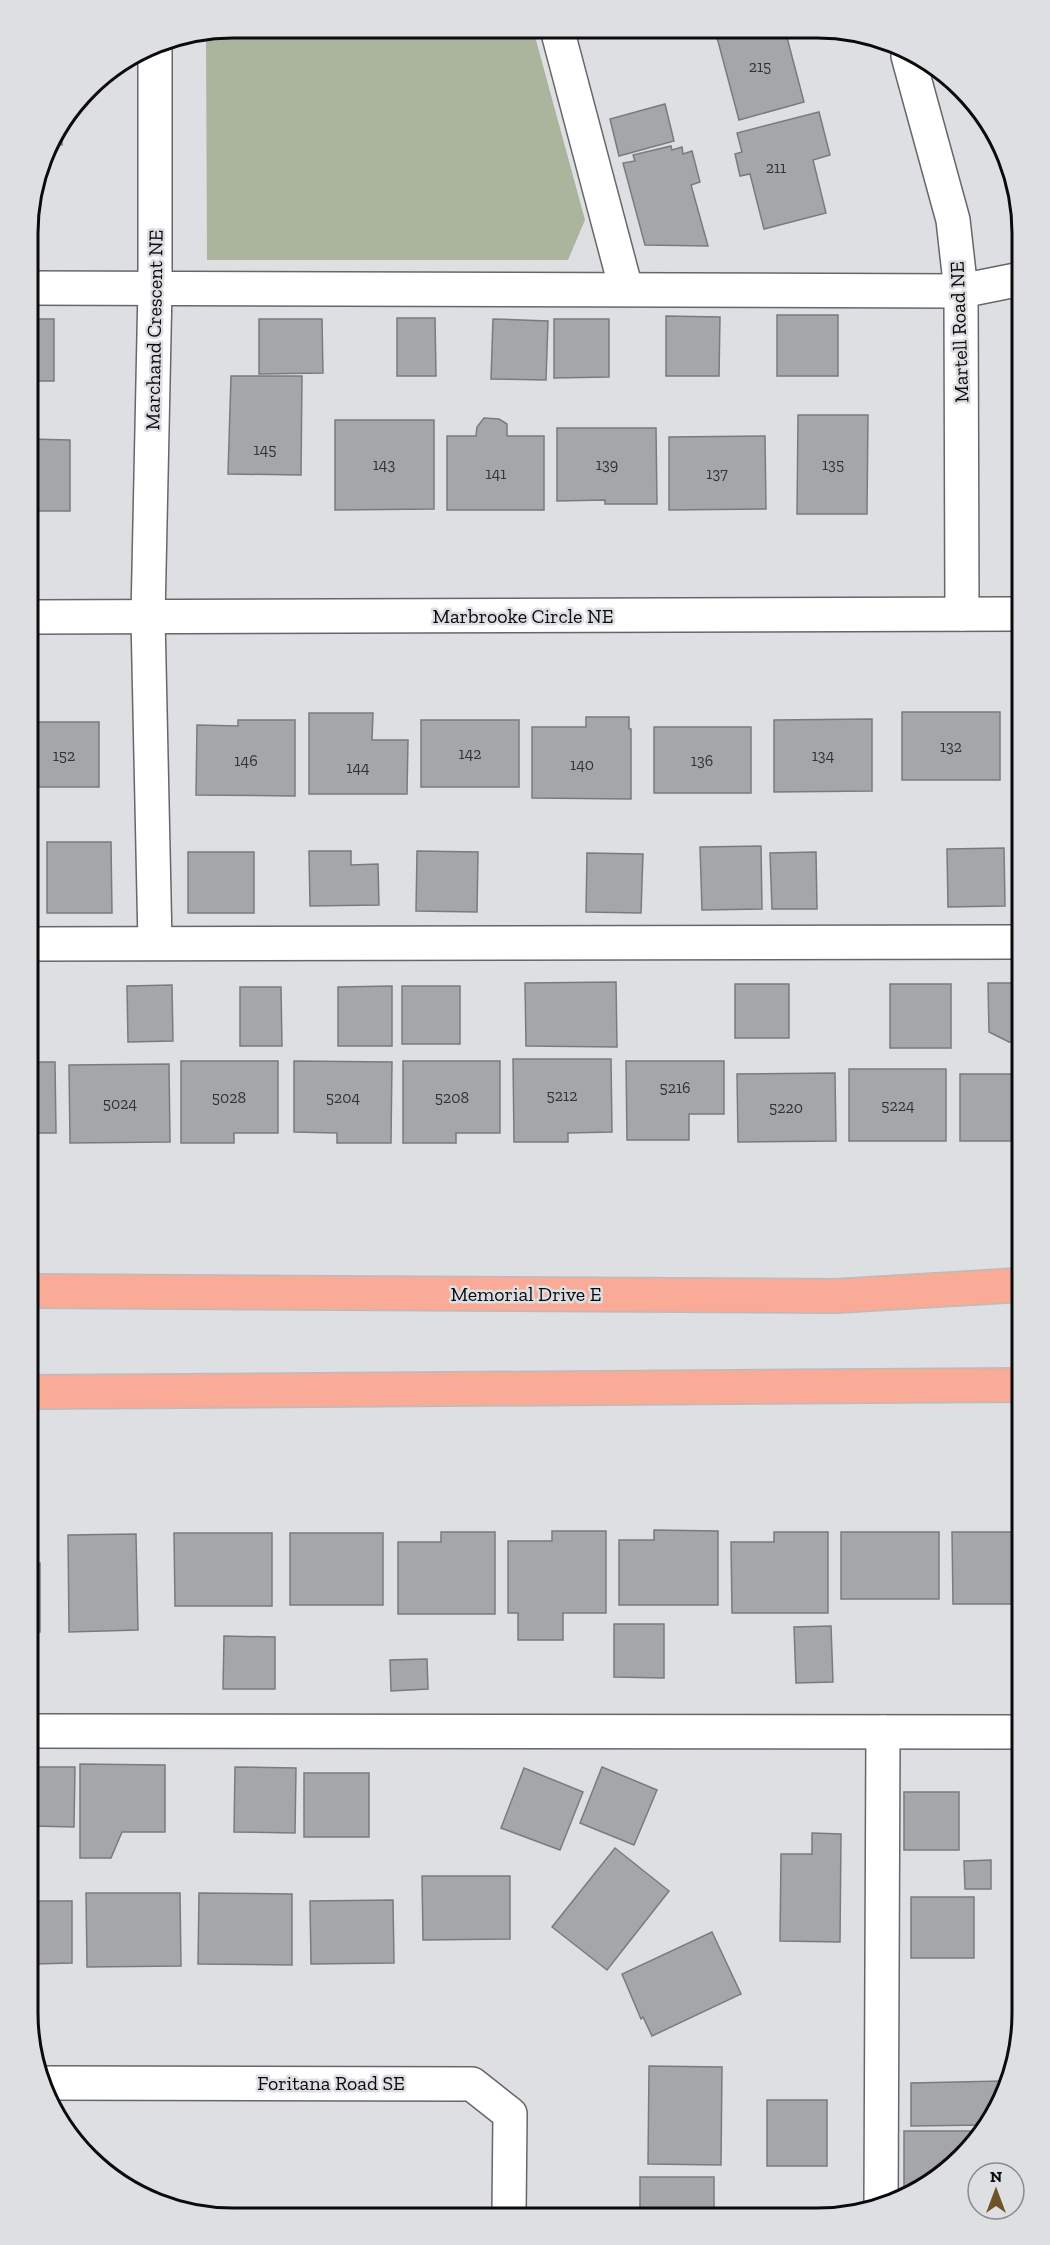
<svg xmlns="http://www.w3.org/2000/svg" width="1050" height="2245" font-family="'Zilla Slab',serif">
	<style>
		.green { fill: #abb49d }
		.building { fill: #a5a6a9; stroke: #7a7b7d; stroke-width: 1.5 }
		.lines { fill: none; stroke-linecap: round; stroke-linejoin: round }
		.minor-casing { stroke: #66676a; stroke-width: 36 }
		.major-casing { stroke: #bbb; stroke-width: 36 }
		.minor { stroke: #fff; stroke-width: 33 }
		.major { stroke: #f9ab98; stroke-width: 33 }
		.labels { text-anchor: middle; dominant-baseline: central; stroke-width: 5; stroke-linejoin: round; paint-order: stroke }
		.number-label { font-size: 16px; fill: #323233 }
		.street-label { font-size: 20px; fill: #0b0b0c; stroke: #dedfe2 }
		.rim { fill: none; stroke: #0b0b0c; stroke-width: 3 }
	</style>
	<rect width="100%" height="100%" fill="#dedfe2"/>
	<polygon class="green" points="233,27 533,29 585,220 568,260 207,260 206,32"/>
	<g class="building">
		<polygon points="715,30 785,30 804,102 739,120"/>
		<polygon points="665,104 674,141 619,156 610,119"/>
		<polygon points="819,112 830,155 813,160 826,213 764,229 750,174 740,176 735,154 742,152 737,133"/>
		<polygon points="62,124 62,145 47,144 48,142"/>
		<polygon points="671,146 672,150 682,147 683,154 692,151 700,182 691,185 708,246 645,245 623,163 635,161 633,155"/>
		<rect x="777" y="315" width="61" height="61"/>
		<polygon points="666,316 720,317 719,376 666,376"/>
		<polygon points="397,318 435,318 436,376 397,376"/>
		<rect x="28" y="319" width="26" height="62"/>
		<polygon points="259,319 322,319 323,373 259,374"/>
		<polygon points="493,319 548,321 546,380 491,379"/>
		<polygon points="554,319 609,319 609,377 554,378"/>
		<polygon points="231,376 302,376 301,475 228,474"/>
		<polygon points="798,415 868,415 867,514 797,514"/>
		<polygon points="484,418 499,419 507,424 507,436 544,436 544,510 447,510 447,436 476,436 477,427"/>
		<polygon points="335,420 434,420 434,509 335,510"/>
		<polygon points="557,428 656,428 657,504 605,504 605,500 557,501"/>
		<polygon points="765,436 766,509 669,510 669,437"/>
		<polygon points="28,439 70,440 70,511 29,511"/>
		<rect x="902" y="712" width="98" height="68"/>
		<polygon points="309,713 373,713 372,740 408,740 407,794 309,794"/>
		<polygon points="586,717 629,717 629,729 631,729 631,799 532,798 532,727 586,727"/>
		<rect x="1015" y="718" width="3" height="71"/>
		<polygon points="872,719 872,791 774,792 774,720"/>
		<polygon points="238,720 295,720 295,796 196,795 197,725 238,726"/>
		<rect x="421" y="720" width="98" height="67"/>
		<polygon points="29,722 99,722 99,787 30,787"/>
		<rect x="654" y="727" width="97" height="66"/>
		<polygon points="47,842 111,842 112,913 47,913"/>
		<polygon points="761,846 762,909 702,910 700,847"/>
		<polygon points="1004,848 1005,906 948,907 947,849"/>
		<polygon points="1013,848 1018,848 1019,907 1014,907"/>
		<polygon points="309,851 351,851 351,865 378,864 379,905 310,906"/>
		<polygon points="417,851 478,852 477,912 416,911"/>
		<rect x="188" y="852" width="66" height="61"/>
		<polygon points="816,852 817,909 772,909 770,853"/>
		<polygon points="587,853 643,854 641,913 586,912"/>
		<polygon points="616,982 617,1047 526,1046 525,983"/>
		<polygon points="988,983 1019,983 1019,1042 1009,1042 989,1032"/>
		<rect x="735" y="984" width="54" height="54"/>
		<rect x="890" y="984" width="61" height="64"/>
		<polygon points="172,985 173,1041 128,1042 127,986"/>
		<polygon points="392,986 392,1046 338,1046 338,987"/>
		<rect x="402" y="986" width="58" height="58"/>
		<polygon points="240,987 281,987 282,1046 240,1046"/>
		<polygon points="513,1059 611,1059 612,1132 568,1133 568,1142 514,1142"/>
		<polygon points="181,1061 278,1061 278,1133 234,1133 234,1143 181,1143"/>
		<polygon points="294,1061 392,1062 391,1143 337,1143 337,1133 294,1132"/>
		<polygon points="403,1061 500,1061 500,1133 456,1133 456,1143 403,1143"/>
		<polygon points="626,1061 724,1061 724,1114 689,1114 689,1140 627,1140"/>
		<polygon points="30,1062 55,1062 56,1133 31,1133"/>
		<polygon points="169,1064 170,1142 70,1143 69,1065"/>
		<rect x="849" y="1069" width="97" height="72"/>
		<polygon points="835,1073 836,1141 738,1142 737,1074"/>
		<rect x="960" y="1074" width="59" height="67"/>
		<polygon points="654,1530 718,1531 718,1605 619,1605 619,1540 654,1540"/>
		<polygon points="552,1531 606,1531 606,1613 563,1613 563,1640 518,1640 518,1613 508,1613 508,1541 552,1541"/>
		<polygon points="441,1532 495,1532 495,1614 398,1614 398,1542 441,1542"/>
		<polygon points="774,1532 828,1532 828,1613 732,1613 731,1542 774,1542"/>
		<rect x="841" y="1532" width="98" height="67"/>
		<polygon points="952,1532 1021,1532 1021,1604 953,1604"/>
		<polygon points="174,1533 272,1533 272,1606 175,1606"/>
		<rect x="290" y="1533" width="93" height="72"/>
		<polygon points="136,1534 138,1630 69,1632 68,1535"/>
		<polygon points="40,1563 40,1632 33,1632 32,1564"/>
		<polygon points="614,1624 664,1624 664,1678 614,1677"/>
		<polygon points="831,1626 833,1682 796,1683 794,1627"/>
		<polygon points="224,1636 275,1637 275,1689 223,1689"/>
		<polygon points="427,1659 428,1689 391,1691 390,1660"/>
		<polygon points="80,1764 165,1765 165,1832 122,1832 111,1858 80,1858"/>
		<polygon points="33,1767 75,1767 74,1827 33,1826"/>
		<polygon points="235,1767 296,1768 295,1833 234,1832"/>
		<polygon points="602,1767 657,1790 634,1845 580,1823"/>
		<polygon points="524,1768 583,1792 560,1850 501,1828"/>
		<rect x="304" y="1773" width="65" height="64"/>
		<rect x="904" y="1792" width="55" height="58"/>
		<polygon points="812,1833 841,1834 840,1942 780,1941 781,1854 812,1854"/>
		<polygon points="615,1848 669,1891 607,1970 552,1927"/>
		<polygon points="991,1860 991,1889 965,1889 964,1861"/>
		<polygon points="422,1876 510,1876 510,1939 423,1940"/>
		<polygon points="86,1893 180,1893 181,1966 87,1967"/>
		<polygon points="199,1893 292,1894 292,1965 198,1964"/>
		<rect x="911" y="1897" width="63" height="61"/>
		<polygon points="393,1900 394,1963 311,1964 310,1901"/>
		<polygon points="34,1901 72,1901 72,1963 34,1964"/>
		<polygon points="1017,1904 1022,1904 1022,1957 1018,1958"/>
		<polygon points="712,1932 741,1994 652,2036 643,2017 641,2019 622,1974"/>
		<polygon points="649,2066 722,2067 721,2165 648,2164"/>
		<polygon points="1002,2081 1002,2100 986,2125 911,2126 911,2083"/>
		<rect x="767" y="2100" width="60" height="66"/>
		<polygon points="904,2131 975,2131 976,2142 972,2148 931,2184 921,2188 904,2188"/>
		<rect x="640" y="2177" width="74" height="35"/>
	</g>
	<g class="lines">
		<defs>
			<g id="minor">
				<polyline points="557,29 626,289"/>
				<polyline points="908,56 953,220 961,291 962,614"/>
				<polyline points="28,288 961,291 1016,280"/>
				<polyline points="29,617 1017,614"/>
				<polyline points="155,943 148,617 155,288 155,42"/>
				<polyline points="30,944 1019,942"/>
				<polyline points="33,1731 1021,1732"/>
				<polyline points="42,2083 472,2084 510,2114 509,2213"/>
				<polyline points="881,2207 883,1732"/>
			</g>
			<g id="major">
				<polyline points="31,1291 836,1296 1020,1285"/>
				<polyline points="32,1392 1020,1385"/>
			</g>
		</defs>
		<use href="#minor" class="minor-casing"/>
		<use href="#major" class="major-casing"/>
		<use href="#minor" class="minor"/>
		<use href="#major" class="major"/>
	</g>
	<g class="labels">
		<g class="number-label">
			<text x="760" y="66">215</text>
			<text x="776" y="167">211</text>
			<text x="265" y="449">145</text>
			<text x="384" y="464">143</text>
			<text x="607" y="464">139</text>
			<text x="833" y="464">135</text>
			<text x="496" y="473">141</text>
			<text x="717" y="473">137</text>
			<text x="951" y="746">132</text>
			<text x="470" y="753">142</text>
			<text x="64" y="755">152</text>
			<text x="823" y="755">134</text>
			<text x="246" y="760">146</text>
			<text x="702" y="760">136</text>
			<text x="582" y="764">140</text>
			<text x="358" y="767">144</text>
			<text x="675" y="1087">5216</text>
			<text x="562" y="1095">5212</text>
			<text x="229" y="1097">5028</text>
			<text x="343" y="1097">5204</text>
			<text x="452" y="1097">5208</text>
			<text x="120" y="1103">5024</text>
			<text x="898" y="1105">5224</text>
			<text x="786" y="1107">5220</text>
		</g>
		<g class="street-label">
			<text transform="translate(154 330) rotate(-89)">Marchand Crescent NE</text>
			<text transform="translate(959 332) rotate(-92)">Martell Road NE</text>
			<text x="523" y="616">Marbrooke Circle NE</text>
			<text x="526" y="1294">Memorial Drive E</text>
			<text x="331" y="2083">Foritana Road SE</text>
		</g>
	</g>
	<path d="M0 0H1050V2245H0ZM233 38H817A195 195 0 0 1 1012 233V2013A195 195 0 0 1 817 2208H233A195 195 0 0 1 38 2013V233A195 195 0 0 1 233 38Z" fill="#dedfe2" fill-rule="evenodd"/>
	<path class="rim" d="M233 38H817A195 195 0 0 1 1012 233V2013A195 195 0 0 1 817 2208H233A195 195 0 0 1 38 2013V233A195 195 0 0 1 233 38Z"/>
	<g transform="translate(996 2191)"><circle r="28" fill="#dedfe2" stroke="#8a8a8c" stroke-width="1.5"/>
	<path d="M0-4.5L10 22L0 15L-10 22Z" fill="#6f5226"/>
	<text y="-9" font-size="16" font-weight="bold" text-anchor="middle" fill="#0b0b0c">N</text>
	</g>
</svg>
